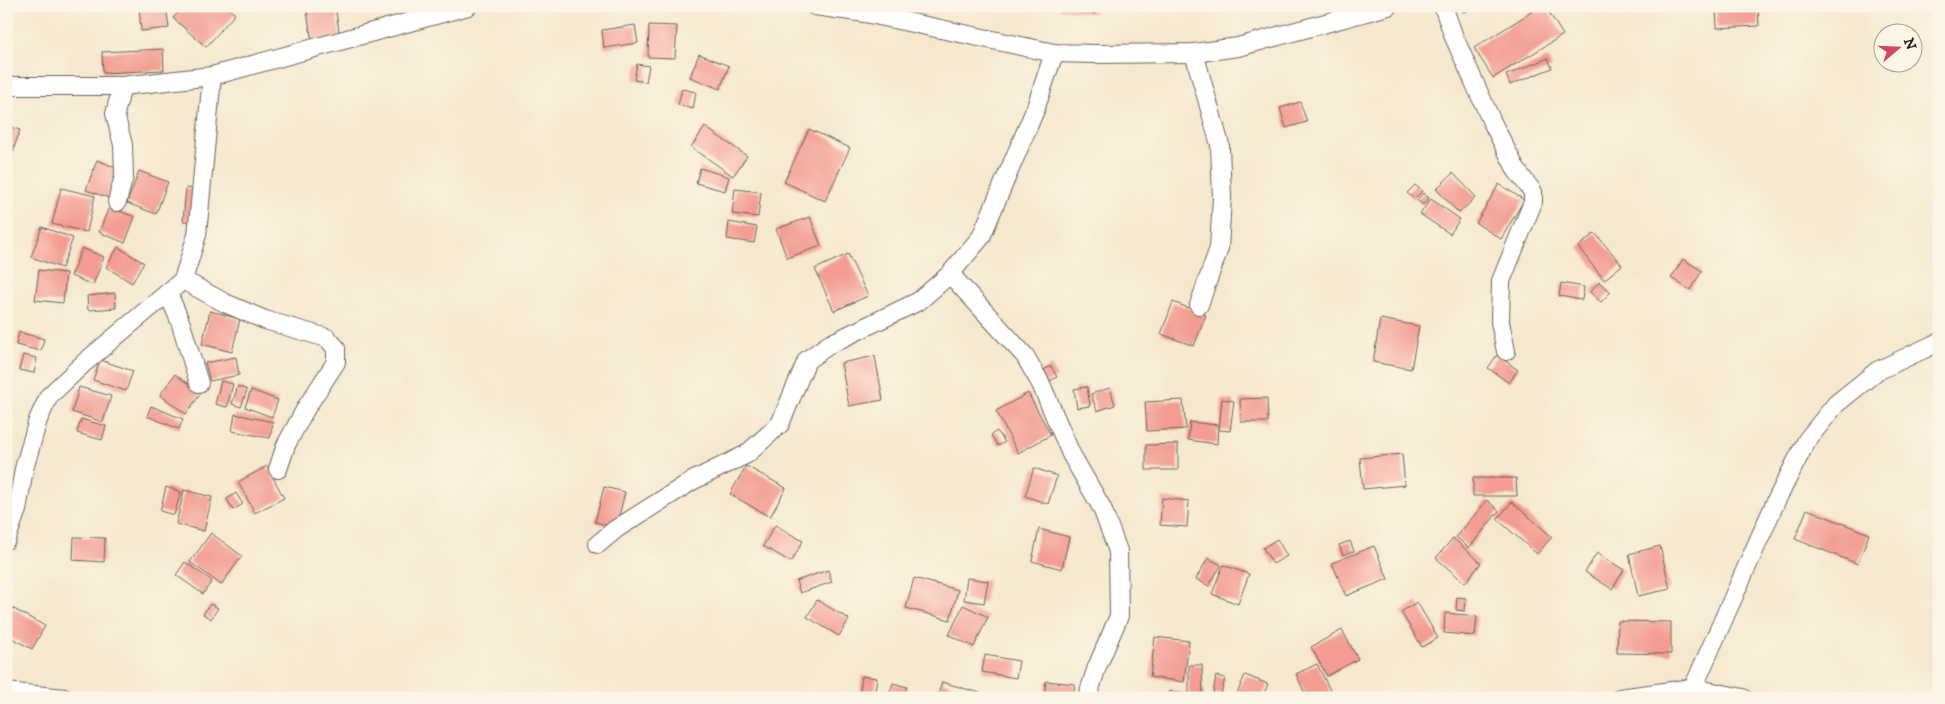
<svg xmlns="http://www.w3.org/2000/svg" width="1945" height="704" font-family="'IM FELL DW Pica',serif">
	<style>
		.building { fill: #f39c91 }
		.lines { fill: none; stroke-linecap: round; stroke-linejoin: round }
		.minor-casing { stroke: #68635a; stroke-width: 20 }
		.minor { stroke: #fff; stroke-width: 18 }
	</style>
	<rect width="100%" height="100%" fill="#fcf5e5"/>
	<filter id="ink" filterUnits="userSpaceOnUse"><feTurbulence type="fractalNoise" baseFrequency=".02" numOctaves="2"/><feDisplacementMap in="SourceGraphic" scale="10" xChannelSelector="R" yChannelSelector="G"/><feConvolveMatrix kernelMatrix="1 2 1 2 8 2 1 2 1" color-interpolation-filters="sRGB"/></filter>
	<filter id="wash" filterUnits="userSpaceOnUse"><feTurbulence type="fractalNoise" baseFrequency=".0096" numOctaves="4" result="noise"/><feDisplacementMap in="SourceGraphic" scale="20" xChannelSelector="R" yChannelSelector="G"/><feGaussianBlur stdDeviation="1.12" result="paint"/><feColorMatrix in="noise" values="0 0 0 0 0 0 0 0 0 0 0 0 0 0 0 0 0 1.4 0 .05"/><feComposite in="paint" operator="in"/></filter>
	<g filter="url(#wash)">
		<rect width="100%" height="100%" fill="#f5e8ce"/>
		<g id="blocks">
			<g class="building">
				<polygon points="166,6 169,28 141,31 139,7"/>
				<polygon points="184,6 226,6 235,14 206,47 173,18"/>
				<polygon points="306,6 335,6 340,37 312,42"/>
				<polygon points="1060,6 1096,6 1095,14 1060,9"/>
				<polygon points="1461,6 1481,6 1481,7 1463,12"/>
				<polygon points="1541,6 1545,6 1563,35 1493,78 1474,48"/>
				<polygon points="1716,6 1758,6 1759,26 1717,28"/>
				<polygon points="635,25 638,43 604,48 602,30"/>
				<polygon points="649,25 677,26 675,58 648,57"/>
				<polygon points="163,49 164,70 103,73 102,52"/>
				<polygon points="699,54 729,66 720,89 690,77"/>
				<polygon points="1548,58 1552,68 1510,85 1506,75"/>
				<polygon points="637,64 649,66 646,82 634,80"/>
				<polygon points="682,89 696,92 693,109 678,105"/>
				<polygon points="1300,102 1307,122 1286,128 1280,108"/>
				<polygon points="6,126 20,130 7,169 6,169"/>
				<polygon points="705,127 747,156 733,176 691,147"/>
				<polygon points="809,129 850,148 825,201 784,182"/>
				<polygon points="97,160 119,169 109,198 86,190"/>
				<polygon points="700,168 729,177 725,191 696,183"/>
				<polygon points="139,171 168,182 156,214 127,203"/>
				<polygon points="1453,173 1476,197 1459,213 1436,189"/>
				<polygon points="1499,184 1524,200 1501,239 1476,223"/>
				<polygon points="1415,185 1422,191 1414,199 1407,193"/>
				<polygon points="61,188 95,196 87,232 52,224"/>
				<polygon points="186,188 198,189 195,222 183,221"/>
				<polygon points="735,189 761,192 758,217 732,214"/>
				<polygon points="1423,193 1429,198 1423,205 1417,200"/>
				<polygon points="1431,199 1460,219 1450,234 1420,214"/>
				<polygon points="109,207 135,217 125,243 99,232"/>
				<polygon points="810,217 821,246 787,258 776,229"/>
				<polygon points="729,222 757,227 754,243 727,239"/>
				<polygon points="42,227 73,238 62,268 31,257"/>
				<polygon points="1595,233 1622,265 1604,280 1578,247"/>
				<polygon points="118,247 144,263 132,283 106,267"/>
				<polygon points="82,248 104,257 93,285 71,276"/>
				<polygon points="848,254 868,296 834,311 815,269"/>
				<polygon points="1683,259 1702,271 1690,290 1671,278"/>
				<polygon points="39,270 66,273 63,303 35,300"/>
				<polygon points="1599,282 1611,292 1601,302 1590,292"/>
				<polygon points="1561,283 1584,287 1582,300 1559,296"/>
				<polygon points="115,293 116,308 88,310 87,296"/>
				<polygon points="1173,302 1206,315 1194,346 1161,334"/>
				<polygon points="210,311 240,319 232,352 202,344"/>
				<polygon points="1380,319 1419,326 1411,369 1373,362"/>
				<polygon points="19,332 44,339 41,351 16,345"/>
				<polygon points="23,355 37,358 34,373 19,370"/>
				<polygon points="1497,355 1518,370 1509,383 1488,368"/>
				<polygon points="875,356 883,400 849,406 841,363"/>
				<polygon points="236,357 239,375 210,381 205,363"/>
				<polygon points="100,360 133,371 126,391 93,380"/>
				<polygon points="1051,366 1057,377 1042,385 1036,374"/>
				<polygon points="175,374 201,393 186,414 160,395"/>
				<polygon points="221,381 233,384 227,407 215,404"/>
				<polygon points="238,386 247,390 241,407 232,404"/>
				<polygon points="79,387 111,396 103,422 72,412"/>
				<polygon points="1087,387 1090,406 1077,408 1074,389"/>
				<polygon points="1110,388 1115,405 1097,411 1091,394"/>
				<polygon points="251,390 278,400 272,417 245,407"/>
				<polygon points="1028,393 1051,435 1018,453 996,411"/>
				<polygon points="1267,398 1268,422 1241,422 1240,399"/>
				<polygon points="1222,399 1234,401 1230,431 1219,430"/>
				<polygon points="1183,400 1186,429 1147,431 1145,402"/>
				<polygon points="151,406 183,419 179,429 147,416"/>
				<polygon points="235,414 273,422 270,438 232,431"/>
				<polygon points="81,419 106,426 102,440 77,433"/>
				<polygon points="1190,422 1218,425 1217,444 1188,440"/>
				<polygon points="997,431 1005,442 998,446 991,435"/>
				<polygon points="1178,444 1178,470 1146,470 1146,445"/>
				<polygon points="1402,454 1405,485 1363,489 1360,458"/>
				<polygon points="267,466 284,498 255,513 238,482"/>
				<polygon points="746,466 786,488 770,517 730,494"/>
				<polygon points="1034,468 1057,476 1048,504 1025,496"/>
				<polygon points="1473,478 1516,478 1517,496 1473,496"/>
				<polygon points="166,487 181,492 174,515 160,511"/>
				<polygon points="604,487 625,492 616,528 595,522"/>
				<polygon points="184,490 212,497 204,531 176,524"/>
				<polygon points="236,493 243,504 233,510 227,499"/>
				<polygon points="1162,498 1189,501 1187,527 1160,525"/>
				<polygon points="1487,500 1499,511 1469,548 1456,537"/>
				<polygon points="1512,502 1552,537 1537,554 1497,519"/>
				<polygon points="1807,509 1869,534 1858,564 1795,539"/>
				<polygon points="775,525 803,541 791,562 763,546"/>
				<polygon points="1039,529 1069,537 1062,569 1032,561"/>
				<polygon points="211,533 242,556 221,585 190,562"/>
				<polygon points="74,537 105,538 104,562 73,560"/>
				<polygon points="1453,538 1481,563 1465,583 1436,558"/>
				<polygon points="1277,539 1287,556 1273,564 1263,548"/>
				<polygon points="1350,541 1354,551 1343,555 1339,545"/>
				<polygon points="1374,546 1388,579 1346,596 1332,563"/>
				<polygon points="1660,546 1670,589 1638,596 1629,554"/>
				<polygon points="1597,553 1624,570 1612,589 1585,572"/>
				<polygon points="1208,558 1221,565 1209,586 1196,579"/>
				<polygon points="185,562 212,581 203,594 176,575"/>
				<polygon points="1223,565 1249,574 1238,604 1212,594"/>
				<polygon points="828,570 832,582 800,593 796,581"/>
				<polygon points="914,578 958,590 950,620 906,608"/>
				<polygon points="967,578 988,581 984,603 964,600"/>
				<polygon points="1457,597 1466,598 1465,611 1456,610"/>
				<polygon points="817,600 849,619 839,636 807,617"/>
				<polygon points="1417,602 1438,638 1422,647 1401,612"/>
				<polygon points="210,604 218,608 211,619 203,614"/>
				<polygon points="963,605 988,617 974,647 949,635"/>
				<polygon points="12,608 45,626 32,649 6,635 6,619"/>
				<polygon points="1445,613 1477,616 1475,636 1444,633"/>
				<polygon points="1618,621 1671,622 1671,654 1617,653"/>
				<polygon points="1342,630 1358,659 1327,676 1311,647"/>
				<polygon points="1155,637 1189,641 1184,682 1150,677"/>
				<polygon points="985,655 1019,661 1016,678 982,672"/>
				<polygon points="1317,664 1334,698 1307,698 1296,674"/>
				<polygon points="1189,665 1202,665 1203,698 1189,698"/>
				<polygon points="1245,675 1268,684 1262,698 1236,696"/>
				<polygon points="862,676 877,678 874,698 859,698"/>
				<polygon points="1216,676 1225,678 1221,694 1213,693"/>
				<polygon points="1046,681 1075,684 1073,698 1044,698"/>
				<polygon points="942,682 994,697 994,698 937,698"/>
				<polygon points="893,683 907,687 903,698 888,698"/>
				<polygon points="1169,691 1186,694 1185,698 1167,698"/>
			</g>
		</g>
	</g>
	<g filter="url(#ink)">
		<use href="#blocks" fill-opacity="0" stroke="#68635a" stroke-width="1"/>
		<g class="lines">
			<defs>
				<g id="minor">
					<polyline points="815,6 865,13 1054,53 1095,54 1194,53 1238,47 1388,6"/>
					<polyline points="1443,6 1454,37 1492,122 1517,171 1533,192 1533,202 1501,281 1500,322 1506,351"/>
					<polyline points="1194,53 1220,145 1222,198 1219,248 1199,305"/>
					<polyline points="6,86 122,86 212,76 468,6"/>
					<polyline points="117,202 124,176 123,145 115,114 122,86"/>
					<polyline points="950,274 1025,356 1041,384 1071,454 1102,508 1118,551 1119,616 1097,667 1087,698"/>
					<polyline points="183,280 225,303 265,320 327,338 336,348 336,362 306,408 286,445 278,469"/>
					<polyline points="168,293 180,321 199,383"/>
					<polyline points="6,540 17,510 24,469 38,420 49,396 84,363 183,280 197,235 212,76"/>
					<polyline points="598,544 616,529 692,481 747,454 780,424 807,360 830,344 919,301 950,274 981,237 1035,110 1054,53"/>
					<polyline points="1693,688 1743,698"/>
					<polyline points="6,692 64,698"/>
					<polyline points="1620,698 1693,688 1776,501 1807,440 1836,404 1877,371 1939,342"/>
				</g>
			</defs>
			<use href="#minor" class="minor-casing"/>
			<use href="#minor" class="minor"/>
		</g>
	</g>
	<rect width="1945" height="704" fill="none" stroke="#fcf5e5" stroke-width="25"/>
	<g transform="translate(1898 48) rotate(71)"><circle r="24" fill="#fcf5e5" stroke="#a29e95"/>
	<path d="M0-4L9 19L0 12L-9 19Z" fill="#d1495b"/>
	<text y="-8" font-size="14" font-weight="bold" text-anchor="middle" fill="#1c1c1c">N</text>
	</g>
</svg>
